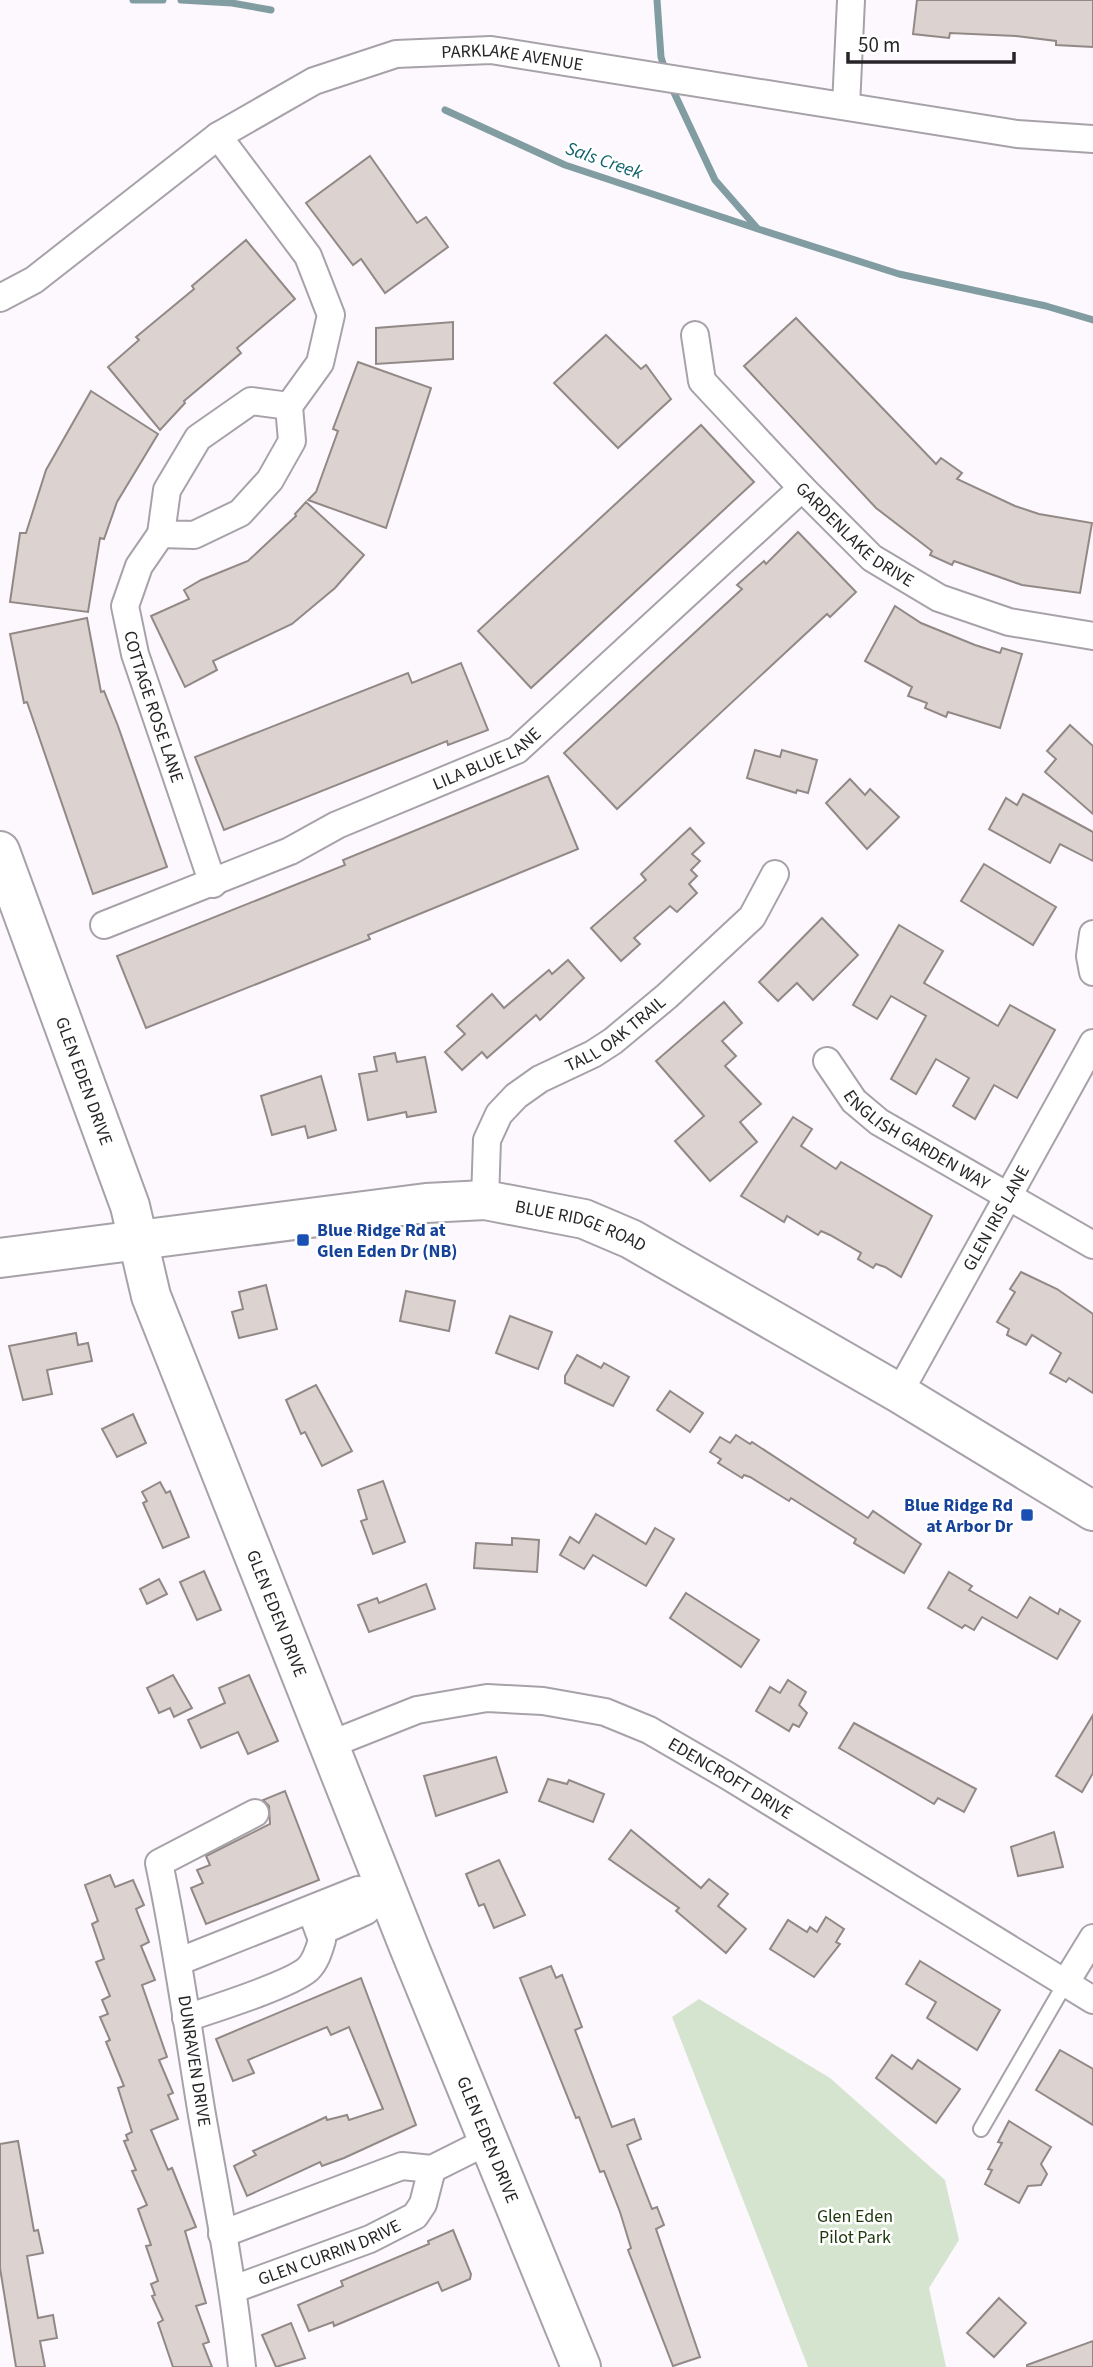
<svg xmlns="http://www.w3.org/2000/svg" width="1093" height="2367" font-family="'Source Sans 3',sans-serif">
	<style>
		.green { fill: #d5e4ce }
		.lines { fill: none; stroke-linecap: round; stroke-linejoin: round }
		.stream { stroke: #819da2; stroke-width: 7 }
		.building { fill: #dcd3d0; stroke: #928987; stroke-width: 2 }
		.lane-casing { stroke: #a7a2a9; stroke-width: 18 }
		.street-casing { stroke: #a7a2a9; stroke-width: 30 }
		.secondary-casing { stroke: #a7a2a9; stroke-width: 42 }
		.lane { stroke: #fff; stroke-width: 14 }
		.street { stroke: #fff; stroke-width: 26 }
		.secondary { stroke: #fff; stroke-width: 38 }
		.transit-dot { fill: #1a4fb4; stroke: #fff; stroke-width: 2.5 }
		.labels { text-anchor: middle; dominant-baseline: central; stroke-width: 5; stroke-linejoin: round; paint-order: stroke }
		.street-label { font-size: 18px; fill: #272528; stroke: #fff }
		.transit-label { font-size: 18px; font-weight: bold; fill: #164399; stroke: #fff; text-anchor: start }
		.park-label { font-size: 18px; fill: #1e370c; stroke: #fff }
		.water-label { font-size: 19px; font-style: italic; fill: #11636d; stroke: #fff }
	</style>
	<rect width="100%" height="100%" fill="#fcf8fe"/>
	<polygon class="green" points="699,1999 830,2078 945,2180 959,2240 929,2288 946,2367 808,2367 672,2017"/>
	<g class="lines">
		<g class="stream">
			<polyline points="133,0 163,0"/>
			<polyline points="181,0 232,3 271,10"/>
			<polyline points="657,0 661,57 666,73"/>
			<polyline points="670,84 715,180 757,228"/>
			<polyline points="445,110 565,165 758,229 899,274 1046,306 1093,320"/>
		</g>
	</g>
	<g class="building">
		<polygon points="917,0 1093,0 1093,47 1056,45 1056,41 1016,36 950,33 949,38 913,34"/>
		<polygon points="370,156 417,223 426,217 448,247 385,293 361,259 353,265 306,203"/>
		<polygon points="246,240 295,299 237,348 241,353 184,401 185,403 160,430 108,367 139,340 136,337 194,289 192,286"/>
		<polygon points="796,318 936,464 941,458 962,473 957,479 1015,506 1039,514 1092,523 1080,593 1022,585 954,561 952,565 930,555 932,551 876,508 744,366"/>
		<polygon points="453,322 453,359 376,364 376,328"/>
		<polygon points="606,335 641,369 646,365 671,399 618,448 554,383"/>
		<polygon points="358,362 431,388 386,528 308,500 316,492 325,467 338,431 333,429"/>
		<polygon points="91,391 158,434 117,502 104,539 100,538 88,612 10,602 20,533 26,533 46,470"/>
		<polygon points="701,425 754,482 531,688 478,631"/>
		<polygon points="306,502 364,555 335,588 292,624 213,661 217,670 185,687 151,616 189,599 184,590 201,580 248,561 296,516 295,514"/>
		<polygon points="798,532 856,592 830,617 827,614 617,809 564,753 742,589 737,585 764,561 766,564"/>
		<polygon points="895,606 921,623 975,645 1000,653 1002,648 1022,654 1000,728 948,712 946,717 925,708 927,703 908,696 912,687 865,661"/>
		<polygon points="87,618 101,692 104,691 118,726 167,867 93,894 27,702 24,703 10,634"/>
		<polygon points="461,663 488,730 448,745 447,741 224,830 195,757 408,673 412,683"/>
		<polygon points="1070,725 1093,746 1093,814 1045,772 1056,759 1047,751"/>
		<polygon points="755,750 780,757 782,750 817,760 808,793 797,790 796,793 747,778"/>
		<polygon points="548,776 578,849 368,935 370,939 146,1028 117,956 345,865 343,860"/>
		<polygon points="850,779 865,795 870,789 899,817 867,849 826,803"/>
		<polygon points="1023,794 1093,832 1093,861 1060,844 1050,863 989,829 1006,798 1017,805"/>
		<polygon points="690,828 704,843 692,854 700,861 691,870 697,876 689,884 697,893 677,912 670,906 634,938 640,944 621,961 591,928 646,880 641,874"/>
		<polygon points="984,864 1056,907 1033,945 961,901"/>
		<polygon points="822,918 858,955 813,1000 797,983 778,1001 759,982"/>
		<polygon points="899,925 943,951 924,983 998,1026 1010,1005 1055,1030 1017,1098 994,1085 975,1119 953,1106 969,1078 936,1059 916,1094 891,1079 926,1016 891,996 877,1019 853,1005"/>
		<polygon points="568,960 584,978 540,1020 536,1015 487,1058 482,1052 462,1070 445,1052 465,1034 457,1026 492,994 504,1008 549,970 552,974"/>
		<polygon points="724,1002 742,1023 722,1041 736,1056 725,1066 761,1104 740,1122 757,1142 710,1181 675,1141 704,1116 656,1061"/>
		<polygon points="395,1053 397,1062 425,1057 436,1112 407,1117 406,1112 368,1120 359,1074 377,1071 374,1057"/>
		<polygon points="321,1076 336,1130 308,1138 305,1126 272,1135 261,1096"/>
		<polygon points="793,1117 812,1129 801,1146 836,1169 841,1162 932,1216 901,1277 885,1267 876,1264 873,1268 858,1259 861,1253 830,1235 821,1231 818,1235 787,1216 784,1222 741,1196"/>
		<polygon points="1021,1272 1057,1289 1093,1314 1093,1393 1069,1378 1066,1382 1050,1373 1061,1353 1032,1335 1026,1345 1007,1335 1009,1329 997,1322 1015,1292 1010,1289"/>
		<polygon points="266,1285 277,1329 239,1338 232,1312 243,1309 239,1292"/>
		<polygon points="406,1291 455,1301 449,1331 400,1321"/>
		<polygon points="510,1316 552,1332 538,1369 496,1353"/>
		<polygon points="76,1333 78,1345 88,1343 92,1361 47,1370 52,1394 23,1400 9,1346"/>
		<polygon points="577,1355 601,1368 604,1363 629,1377 613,1406 565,1383 565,1376"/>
		<polygon points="316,1385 352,1451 322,1466 305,1432 301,1434 286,1400"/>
		<polygon points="670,1391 703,1413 690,1432 657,1410"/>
		<polygon points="133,1414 146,1443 117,1457 102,1429"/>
		<polygon points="736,1435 750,1444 752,1442 868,1518 873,1511 921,1544 904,1573 854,1543 856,1539 791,1498 789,1501 750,1477 744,1475 742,1478 718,1463 721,1459 710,1452 720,1437 730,1443"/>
		<polygon points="383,1481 405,1542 373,1554 361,1521 367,1519 358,1490"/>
		<polygon points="160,1482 166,1493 170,1491 189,1537 163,1548 143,1503 147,1501 142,1492"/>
		<polygon points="596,1514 646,1544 655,1528 674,1539 646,1586 593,1555 584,1569 560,1555 570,1537 579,1543"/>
		<polygon points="512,1538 539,1540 537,1572 474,1568 476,1543 512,1545"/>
		<polygon points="204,1571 221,1610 197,1620 180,1582"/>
		<polygon points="949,1572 972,1586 969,1590 1017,1618 1030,1597 1058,1614 1060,1609 1080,1621 1057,1659 982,1617 974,1630 965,1625 962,1628 928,1608"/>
		<polygon points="159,1579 167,1594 147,1604 140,1589"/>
		<polygon points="426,1584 435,1609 369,1632 358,1605 377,1598 379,1603"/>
		<polygon points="686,1593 759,1640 741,1667 670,1618"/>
		<polygon points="173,1675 192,1708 174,1717 170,1708 159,1713 147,1688"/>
		<polygon points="249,1675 278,1741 248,1754 238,1732 201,1748 188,1720 225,1703 219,1688"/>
		<polygon points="788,1680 806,1692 799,1705 807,1713 799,1727 793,1724 789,1731 756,1711 770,1687 780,1693"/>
		<polygon points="1093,1715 1093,1773 1082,1792 1056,1776"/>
		<polygon points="854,1723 976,1789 964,1812 938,1798 934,1804 839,1748"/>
		<polygon points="496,1757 507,1792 436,1816 424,1776"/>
		<polygon points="548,1779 567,1784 569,1780 604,1794 593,1822 539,1801"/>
		<polygon points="285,1791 319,1880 206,1924 191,1888 203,1883 197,1870 210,1865 206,1856 270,1824 269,1806 263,1800"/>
		<polygon points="631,1830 701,1888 709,1879 728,1894 718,1906 746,1929 726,1953 676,1911 679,1908 609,1859"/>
		<polygon points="1054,1832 1063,1867 1018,1876 1011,1847"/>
		<polygon points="499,1860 525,1915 494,1928 484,1904 479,1906 466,1874"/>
		<polygon points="110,1875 115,1887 133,1880 144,1905 136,1909 149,1942 141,1946 155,1980 142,1985 167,2057 159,2060 173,2093 168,2095 178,2119 151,2130 168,2170 172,2168 196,2227 185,2231 206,2303 196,2306 209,2342 203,2344 212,2367 173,2367 158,2323 163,2320 152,2296 155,2295 151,2284 158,2281 146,2246 151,2245 138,2209 147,2205 132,2171 136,2170 124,2141 128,2140 126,2135 132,2132 118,2088 124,2086 106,2042 110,2040 100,2017 108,2014 102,2000 110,1996 96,1962 104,1959 92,1924 98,1921 85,1885"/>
		<polygon points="826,1917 844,1929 836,1942 840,1944 814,1977 770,1949 788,1920 807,1932 810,1927 817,1932"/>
		<polygon points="920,1961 1000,2010 977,2050 927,2018 936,2002 906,1984"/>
		<polygon points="551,1966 556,1978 562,1975 582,2027 575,2030 612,2127 634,2119 641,2139 627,2145 652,2209 657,2207 664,2225 656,2229 700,2357 673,2366 628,2250 631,2248 620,2212 604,2171 600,2172 579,2117 576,2118 520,1978"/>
		<polygon points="361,1978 416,2125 344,2158 322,2166 320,2162 247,2196 234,2166 256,2155 253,2151 326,2117 327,2120 347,2115 349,2120 383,2109 349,2027 331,2035 327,2027 248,2060 254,2073 233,2081 216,2039"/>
		<polygon points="1060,2050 1093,2069 1093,2125 1036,2090"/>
		<polygon points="892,2055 912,2069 918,2060 960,2089 936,2123 876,2078"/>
		<polygon points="1009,2121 1051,2147 1041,2164 1047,2174 1041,2185 1028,2186 1019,2203 985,2184 992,2170 988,2169 1002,2143 998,2142"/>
		<polygon points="18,2141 34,2231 38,2230 43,2253 27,2256 38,2318 53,2315 57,2338 40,2341 45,2367 16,2367 0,2268 0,2144"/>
		<polygon points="453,2230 471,2274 470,2279 442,2291 438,2282 334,2326 333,2322 309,2331 298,2305 343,2286 341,2281 429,2244 428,2241"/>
		<polygon points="999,2298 1026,2323 994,2357 967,2333"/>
		<polygon points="291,2323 305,2358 276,2367 262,2335"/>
		<polygon points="1093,2341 1093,2367 1027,2367 1027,2365"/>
	</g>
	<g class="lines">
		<defs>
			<polyline id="lane" points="981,2129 1066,1982"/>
			<g id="street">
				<polyline points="846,106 851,0"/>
				<polyline points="218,136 308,256 331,315 320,363 289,406 292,441 270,480 240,513 194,535 161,534 167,490 198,438 251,401 289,406"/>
				<path id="s1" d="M0,298l34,-18 184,-144 96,-55 82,-27 95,-4 526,84 76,5"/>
				<path id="s2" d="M695,335l7,46 100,107 70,70 67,40 70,24 84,14"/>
				<path id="s3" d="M161,534l-22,32 -14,40 10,48 78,230"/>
				<path id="s4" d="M104,925l186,-74 47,-26 180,-75 285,-262"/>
				<polyline points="1093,934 1090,956 1093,972"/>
				<path id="s5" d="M827,1061l27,40 25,21 214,123"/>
				<path id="s6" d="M485,1200l2,-60 12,-26 17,-18 24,-17 53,-25 20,-13 54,-45 85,-79 23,-43"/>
				<path id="s7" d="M899,1393l194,-350"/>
				<path id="s8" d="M329,1745l88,-35 70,-12 56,3 62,11 44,18 79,46 365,224"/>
				<polyline points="320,1932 366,1911 387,1890"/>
				<polyline points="180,1961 358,1890 387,1890"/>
				<polyline points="1066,1982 1093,1938"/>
				<path d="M186,2018c27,-9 104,-33 122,-49 8,-8 11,-19 14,-29l-11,-30"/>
				<polyline points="222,2234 402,2166 432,2169 488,2141"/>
				<path id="s9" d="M234,2289l136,-50 45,-23 8,-12 9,-35"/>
				<path d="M242,2367c-9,-85 -25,-168 -40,-252 -14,-85 -25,-169 -43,-252l96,-50"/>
			</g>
			<g id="secondary">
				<path id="s10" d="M0,851l130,355 21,90 258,651 172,420"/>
				<path id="s11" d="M0,1258l426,-55 59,-3 99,19 47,20 268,154 194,118"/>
			</g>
		</defs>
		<use href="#lane" class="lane-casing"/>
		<use href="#street" class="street-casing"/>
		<use href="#secondary" class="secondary-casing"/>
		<use href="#lane" class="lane"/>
		<use href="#street" class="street"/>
		<use href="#secondary" class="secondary"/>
	</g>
	<g class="transit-dot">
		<rect x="296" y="1233" width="14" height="14" rx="3.5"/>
		<rect x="1020" y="1508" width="14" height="14" rx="3.5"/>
	</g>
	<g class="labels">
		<g class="street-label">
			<text stroke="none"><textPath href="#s1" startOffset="586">PARKLAKE AVENUE</textPath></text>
			<text stroke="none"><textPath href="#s2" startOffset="264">GARDENLAKE DRIVE</textPath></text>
			<text stroke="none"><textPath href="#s3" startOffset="186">COTTAGE ROSE LANE</textPath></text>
			<text stroke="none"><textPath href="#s4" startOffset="418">LILA BLUE LANE</textPath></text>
			<text stroke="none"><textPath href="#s6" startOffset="231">TALL OAK TRAIL</textPath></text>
			<text stroke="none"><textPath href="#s10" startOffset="245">GLEN EDEN DRIVE</textPath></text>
			<text stroke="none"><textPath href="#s5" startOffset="122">ENGLISH GARDEN WAY</textPath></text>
			<text stroke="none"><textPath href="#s7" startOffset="200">GLEN IRIS LANE</textPath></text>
			<text stroke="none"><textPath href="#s11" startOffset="588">BLUE RIDGE ROAD</textPath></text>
			<text stroke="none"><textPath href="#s10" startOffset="812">GLEN EDEN DRIVE</textPath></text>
			<text stroke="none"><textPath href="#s8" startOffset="427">EDENCROFT DRIVE</textPath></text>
			<text transform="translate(194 2061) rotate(81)">DUNRAVEN DRIVE</text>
			<text stroke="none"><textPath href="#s10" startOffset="1379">GLEN EDEN DRIVE</textPath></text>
			<text stroke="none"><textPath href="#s9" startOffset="102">GLEN CURRIN DRIVE</textPath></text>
		</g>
		<g class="transit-label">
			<text x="317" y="1230">Blue Ridge Rd at<tspan x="317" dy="21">Glen Eden Dr (NB)</tspan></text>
			<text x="1013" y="1505" text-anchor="end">Blue Ridge Rd<tspan x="1013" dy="21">at Arbor Dr</tspan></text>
		</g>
		<g class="park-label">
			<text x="855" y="2216">Glen Eden<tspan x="855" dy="21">Pilot Park</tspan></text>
		</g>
		<g class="water-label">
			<text transform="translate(604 161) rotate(19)">Sals Creek</text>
		</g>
	</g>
	<path d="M848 52v10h166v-10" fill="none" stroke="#272528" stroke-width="3.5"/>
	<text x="858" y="52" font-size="21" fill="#272528" stroke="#ffffff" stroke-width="5" paint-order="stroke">50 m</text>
</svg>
